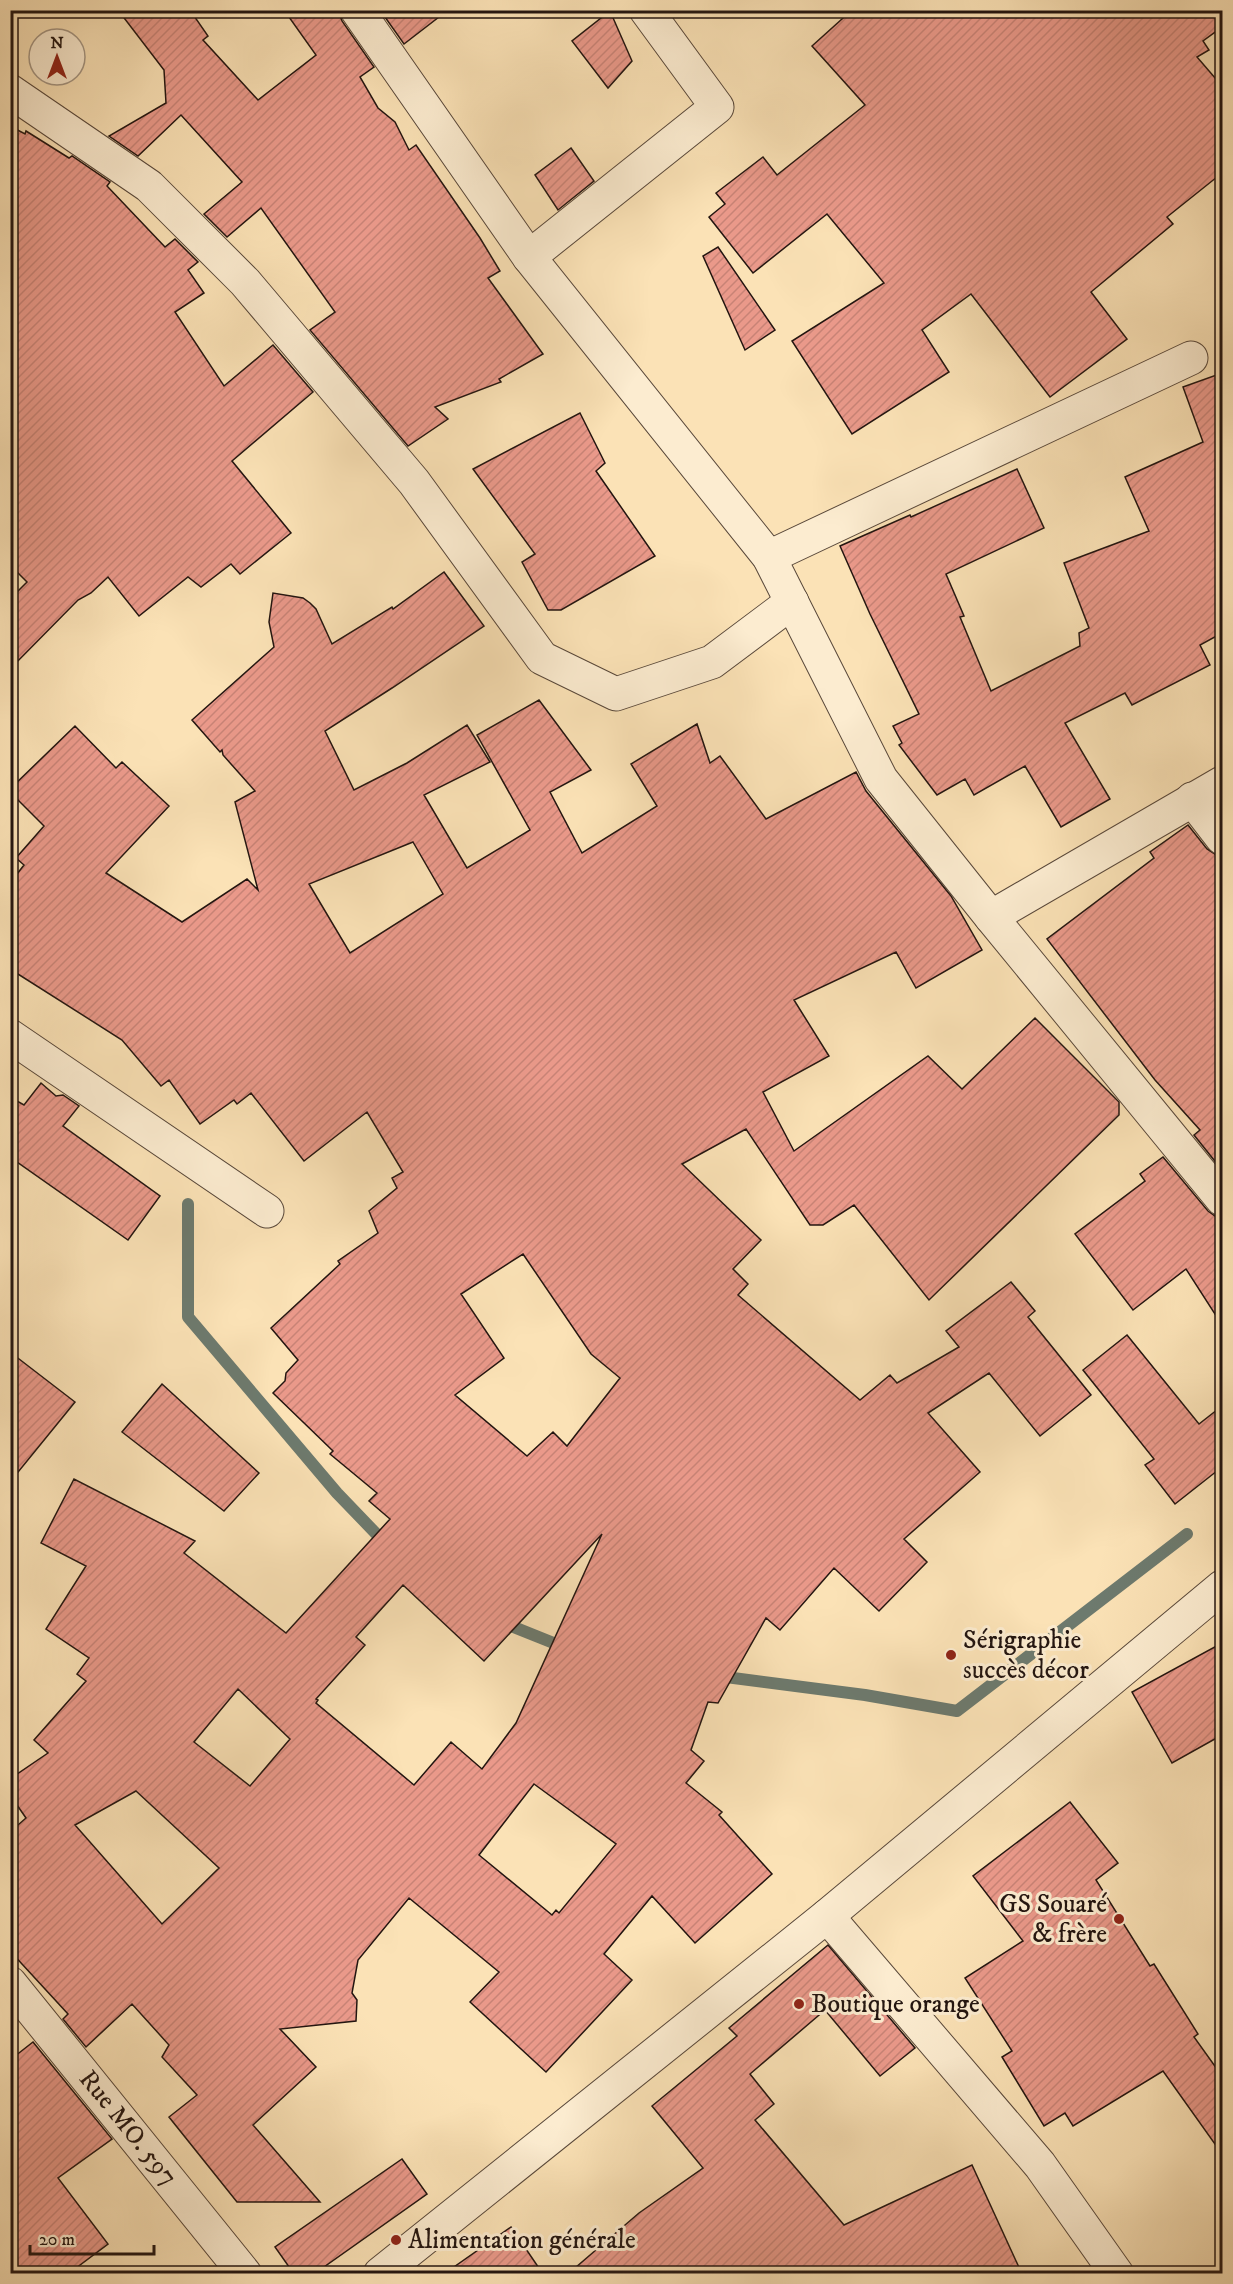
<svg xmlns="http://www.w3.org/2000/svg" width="1233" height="2284" font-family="'IM FELL DW Pica',serif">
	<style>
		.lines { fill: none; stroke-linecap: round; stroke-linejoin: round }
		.stream { stroke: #6d7a6e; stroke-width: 12 }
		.building { fill: url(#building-hatch); stroke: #231510; stroke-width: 1.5; fill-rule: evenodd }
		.minor-casing { stroke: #59483a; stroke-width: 35 }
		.minor { stroke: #fcecd0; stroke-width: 33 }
		.poi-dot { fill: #8f2418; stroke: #fcecd0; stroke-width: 2 }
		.labels { text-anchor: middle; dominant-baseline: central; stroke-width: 6; stroke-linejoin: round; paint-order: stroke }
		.poi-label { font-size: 26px; fill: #231510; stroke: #fcecd0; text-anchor: start }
		.street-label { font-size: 26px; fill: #231510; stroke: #fcecd0 }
	</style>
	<defs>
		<pattern id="building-hatch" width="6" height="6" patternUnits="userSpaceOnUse" patternTransform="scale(1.5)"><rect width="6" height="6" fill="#ea998a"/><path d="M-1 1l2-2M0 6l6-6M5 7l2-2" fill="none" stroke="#c88376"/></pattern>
	</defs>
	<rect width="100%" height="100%" fill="#fbe2b6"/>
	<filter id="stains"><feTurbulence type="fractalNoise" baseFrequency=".00333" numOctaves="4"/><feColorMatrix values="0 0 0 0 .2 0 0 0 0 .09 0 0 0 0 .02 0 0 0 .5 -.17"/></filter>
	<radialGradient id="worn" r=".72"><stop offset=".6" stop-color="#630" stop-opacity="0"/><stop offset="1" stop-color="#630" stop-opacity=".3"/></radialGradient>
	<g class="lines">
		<g class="stream">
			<polyline points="188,1204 188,1317 337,1493 387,1545"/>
			<polyline points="501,1622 566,1648"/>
			<polyline points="718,1676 865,1695 957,1711 1187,1534"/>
		</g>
	</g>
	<g class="building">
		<polygon points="118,10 190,10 208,36 203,40 258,100 316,55 284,10 338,10 342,21 374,67 360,77 378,108 395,122 409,150 416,145 480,238 500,271 488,278 543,354 499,379 501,382 435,407 448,419 408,446 310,330 335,312 261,208 227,237 204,214 242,182 181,115 138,156 109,136 166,103 164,70"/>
		<polygon points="380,10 448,10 404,44"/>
		<polygon points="852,10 1222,10 1222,27 1203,41 1209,50 1197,57 1222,86 1222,173 1167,217 1173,224 1091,292 1127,339 1050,397 971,294 922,330 949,372 852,434 792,341 884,283 827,214 753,273 709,217 725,204 716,193 763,157 777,175 865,105 812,46"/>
		<polygon points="610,11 632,61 608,88 572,41"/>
		<polygon points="10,126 25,134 26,131 69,158 72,156 110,182 107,186 165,247 175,239 198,262 188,270 204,293 175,312 224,386 273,345 313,392 232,461 291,533 240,574 231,564 201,587 188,577 139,616 108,577 91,593 78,600 10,669 10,599 27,582 10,565"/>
		<polygon points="571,148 594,181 558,210 535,175"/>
		<polygon points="718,247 775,330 745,350 703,256"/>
		<polygon points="1222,373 1222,633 1200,645 1210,665 1132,705 1125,693 1065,723 1110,799 1061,827 1025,766 974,795 965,779 937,795 899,745 902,743 893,726 919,714 870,614 840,546 910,515 911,517 1017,469 1044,528 946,574 964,616 960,617 991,691 1080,646 1079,633 1089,628 1064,563 1149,531 1125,477 1203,442 1183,387"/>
		<polygon points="580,413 605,463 596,471 655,556 561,610 548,610 522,562 535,554 473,469"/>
		<path d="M444,572l40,54 -92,62 -67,43 29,59 53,-27 60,-38 23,37 -66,33 43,73 63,-38 -53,-95 62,-35 52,70 -41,22 32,61 75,-47 -26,-42 66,-40 13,39 10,-7 46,63 90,-47 10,19 85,105 31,54 -66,38 -20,-36 -102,48 35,56 -66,36 31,59 134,-95 34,33 73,-71 84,84v13l-190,185 -75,-95 -31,20h-13l-64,-96 -64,35 79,76 -28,29 15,15 -10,11 122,105 30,-25 7,8 62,-36 -13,-16 65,-49 24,29 -7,6 63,78 -51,41 -51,-63 -61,40 52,59 -76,67 23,23 -48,49 -45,-43 -54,62 -14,-12 -48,85 -10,-1 -17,48 13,11 -18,22 36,29 -3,3 53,59 -77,69 -43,-47 -48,58 28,26 -86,92 -76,-70 29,-30 -90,-74 -51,62 -6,33 5,7 -1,21 -76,8 36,38 -63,58 67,77h-83l-68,-85 28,-22 -35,-38 7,-12 -37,-41 -46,43 -23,-28 5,-5 -58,-63v-119l16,-14 -16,-23v-16l38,-26 -14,-13 52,-59 -9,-7 12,-16 -43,-29 40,-63 -45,-23 33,-64 121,62 -11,12 102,80 104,-114 -21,-18 8,-8 -47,-39 3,-3 -60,-58 12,-12 1,-8 12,-13 -27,-32 69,-64 -2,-3 40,-28 -9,-22 28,-23 -5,-10 11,-6 -36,-60 -63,49 -53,-68 -14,11 -3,-4 -34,24 -31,-44 -8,6 -39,-46 -112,-71v-86l14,-18 -8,-7 28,-32 -34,-34v-3l65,-63 41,42 6,-6 47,44 -63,67 76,49 65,-43 11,11 -23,-88 20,-11 -32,-36 -1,-5 -2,2 -28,-32 82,-73 -5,-25 4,-29 30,5 7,5 6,6 16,35 60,-37 1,2zM413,842l30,52 -93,59 -41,-69zM523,1254l68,100 29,24 -53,68 -14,-14 -26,24 -72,-61 49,-37 -43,-64zM602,1534l-86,189 -34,46 -31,-27 -37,43 -98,-82 2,-3 -2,-1 49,-54 -9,-8 47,-52 81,76zM238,1689l52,50 -40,47 -56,-44zM534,1784l82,60 -57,69 -3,-3 -4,5 -73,-60zM136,1791l83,77 -57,56 -87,-99z"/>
		<polygon points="1188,825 1207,849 1218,856 1222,862 1222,1170 1194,1135 1200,1130 1155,1080 1047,939 1154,858 1150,852"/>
		<polygon points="41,1083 56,1096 63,1095 79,1106 63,1126 160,1196 128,1240 10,1157 10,1097 24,1105"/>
		<polygon points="1163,1157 1208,1211 1215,1216 1222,1217 1222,1325 1186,1269 1133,1310 1075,1234 1145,1181 1140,1174"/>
		<polygon points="1127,1335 1199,1424 1222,1406 1222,1467 1175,1504 1145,1465 1154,1459 1083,1370"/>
		<polygon points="10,1352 75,1402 10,1482"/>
		<polygon points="162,1384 259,1473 224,1511 122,1432"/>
		<polygon points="1222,1643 1222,1735 1172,1763 1132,1692"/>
		<polygon points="1070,1802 1118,1863 1096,1880 1150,1966 1154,1964 1198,2034 1194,2037 1222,2076 1222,2154 1163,2071 1073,2126 1065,2113 1044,2126 1002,2057 1012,2051 965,1978 1023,1941 973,1876"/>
		<polygon points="828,1945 915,2048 880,2076 825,2010 750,2074 774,2104 755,2120 844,2225 972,2165 1022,2274 568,2274 639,2213 703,2168 652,2106 737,2036 729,2028"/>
		<polygon points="33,2042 112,2139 58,2178 108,2244 68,2274 10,2274 10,2060"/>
		<polygon points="402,2159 427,2194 314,2274 294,2274 275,2247"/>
		<polygon points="511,2227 543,2274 444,2274"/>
	</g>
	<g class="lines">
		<defs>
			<g id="minor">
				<polyline points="357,10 529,257 769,557 881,779 991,917 1222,1199"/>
				<polyline points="10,91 149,186 245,282 414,482 542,658 616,694 712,662 792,602"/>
				<polyline points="529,257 717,107 646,10"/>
				<polyline points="769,557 1191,358"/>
				<polyline points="1192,799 1222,838"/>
				<polyline points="991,917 1222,783"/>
				<polyline points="10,1036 267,1211"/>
				<polyline points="827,1916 1040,2165 1117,2274"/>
				<polyline points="10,1983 245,2274"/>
				<polyline points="380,2274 827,1916 1222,1587"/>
			</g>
		</defs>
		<use href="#minor" class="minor-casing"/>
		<use href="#minor" class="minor"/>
	</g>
	<g class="poi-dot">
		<circle cx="951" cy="1655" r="6"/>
		<circle cx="1119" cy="1919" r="6"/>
		<circle cx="799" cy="2004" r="6"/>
		<circle cx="396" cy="2240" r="6"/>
	</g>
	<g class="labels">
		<g class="poi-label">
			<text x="963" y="1640">Sérigraphie<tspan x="963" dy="30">succès décor</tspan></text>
			<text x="1107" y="1904" text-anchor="end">GS Souaré<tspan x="1107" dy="30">&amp; frère</tspan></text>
			<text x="811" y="2004">Boutique orange</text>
			<text x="408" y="2240">Alimentation générale</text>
		</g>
		<g class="street-label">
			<text transform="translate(128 2128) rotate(51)">Rue MO. 597</text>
		</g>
	</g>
	<rect width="1233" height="2284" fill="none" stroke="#fbe2b6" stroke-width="36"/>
	<rect x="12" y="12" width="1209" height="2260" fill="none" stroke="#231510" stroke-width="3"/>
	<rect x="18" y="18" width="1197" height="2248" fill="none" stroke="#231510" stroke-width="1.5"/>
	<g transform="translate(57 57)"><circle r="28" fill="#fcecd0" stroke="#a59683" stroke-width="1.5"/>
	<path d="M0-4.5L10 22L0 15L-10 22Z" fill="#8f2418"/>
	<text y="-9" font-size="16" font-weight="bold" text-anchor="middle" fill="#231510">N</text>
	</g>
	<path d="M30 2245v9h124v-9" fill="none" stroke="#231510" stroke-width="3"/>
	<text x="39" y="2245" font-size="18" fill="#231510" stroke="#fcecd0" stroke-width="4.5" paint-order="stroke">20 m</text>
	<rect width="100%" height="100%" filter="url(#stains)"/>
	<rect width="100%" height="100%" fill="url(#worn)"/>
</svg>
